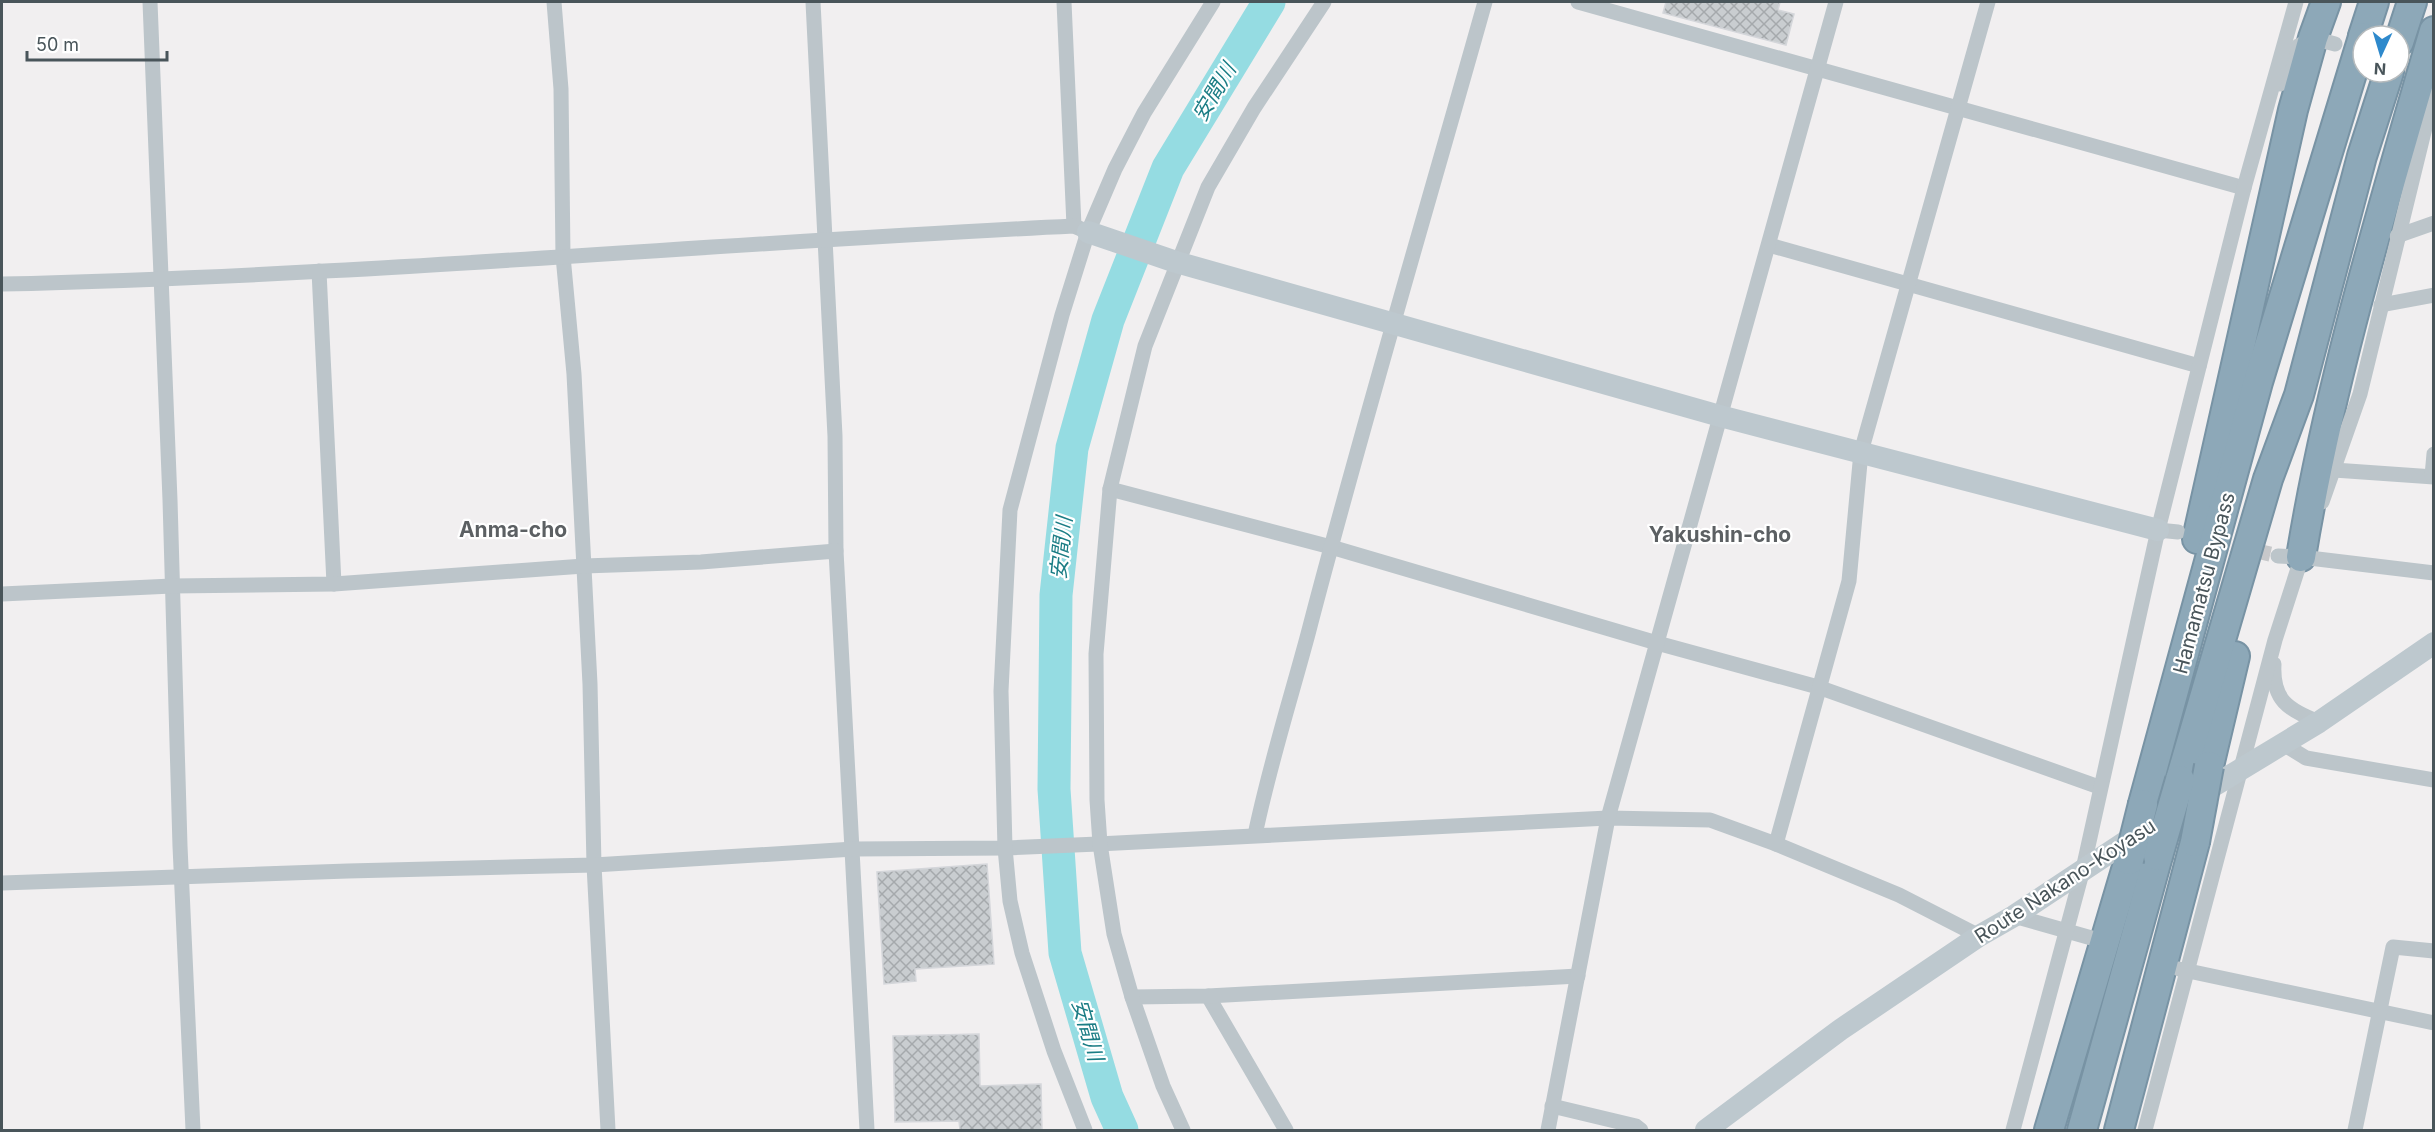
<svg xmlns="http://www.w3.org/2000/svg" width="2435" height="1132" font-family="Inter,'Noto Sans JP',sans-serif">
	<style>
		.lines { fill: none; stroke-linecap: round; stroke-linejoin: round }
		.river { stroke: #95dce2; stroke-width: 33 }
		.building { fill: url(#building-cross-hatch); stroke: #d4d6da; stroke-width: 1.5 }
		.street-tunnel { stroke: #c7c8ca; stroke-width: 15; stroke-dasharray: 15 8; stroke-linecap: butt }
		.highway-casing { stroke: #7893a4; stroke-width: 32 }
		.street { stroke: #bcc5ca; stroke-width: 15 }
		.secondary { stroke: #bdc8ce; stroke-width: 22 }
		.highway { stroke: #8da8b8; stroke-width: 28 }
		.highway-bridge-casing { stroke: #7893a4; stroke-width: 32; stroke-linecap: butt }
		.highway-bridge { stroke: #8da8b8; stroke-width: 28 }
		.labels { text-anchor: middle; dominant-baseline: central; stroke-width: 4.5; stroke-linejoin: round; paint-order: stroke }
		.street-label { font-size: 20px; fill: #49555a; stroke: #fff }
		.water-label { font-size: 21px; font-style: italic; fill: #1b7d85; stroke: #fff }
		.neighbourhood-label { font-size: 21px; font-weight: bold; fill: #5c6063; stroke: #fff }
	</style>
	<defs>
		<pattern id="building-cross-hatch" width="8" height="8" patternUnits="userSpaceOnUse" patternTransform="scale(1.5)"><rect width="8" height="8" fill="#c9cdd0"/><path d="M0 0l8 8M0 8l8-8" fill="none" stroke="#a5a9ac"/></pattern>
	</defs>
	<rect width="100%" height="100%" fill="#f1eff0"/>
	<g class="lines">
		<polyline class="river" points="1122,1130 1107,1097 1065,953 1054,789 1056,595 1072,448 1108,320 1168,168 1269,2"/>
	</g>
	<g class="building">
		<polygon points="1666,2 1780,2 1778,10 1794,14 1786,45 1663,13"/>
		<polygon points="987,864 994,964 915,969 916,981 884,984 877,872"/>
		<polygon points="979,1034 980,1086 1041,1084 1042,1130 960,1130 959,1121 895,1122 893,1036"/>
	</g>
	<g class="lines">
		<g class="street-tunnel">
			<polyline points="2399,64 2428,73"/>
			<polyline points="2211,540 2278,556"/>
		</g>
		<defs>
			<g id="highway">
				<polyline points="2363,36 2374,2"/>
				<polyline points="2399,42 2412,2"/>
				<polyline points="2197,539 2293,110 2313,38 2326,2"/>
				<path d="M2301,557c29,-178 83,-353 133,-526"/>
				<polyline points="2209,766 2235,656"/>
				<polyline points="2180,780 2268,479 2299,395 2362,156 2389,72"/>
				<polyline points="2143,804 2258,382 2363,37"/>
				<polyline points="2049,1130 2129,860"/>
				<polyline points="2082,1130 2158,856"/>
				<polyline points="2119,1130 2195,842"/>
			</g>
		</defs>
		<use href="#highway" class="highway-casing"/>
		<g class="street">
			<polyline points="150,2 170,500 180,846 193,1130"/>
			<polyline points="554,2 561,89 563,256 574,374 590,684 594,865 608,1130"/>
			<polyline points="813,2 835,436 836,551"/>
			<polyline points="1064,2 1074,226"/>
			<polyline points="1578,2 2244,188"/>
			<polyline points="2280,84 2298,46 2313,38 2335,44"/>
			<polyline points="2397,236 2434,223"/>
			<polyline points="1769,245 2199,366"/>
			<polyline points="319,271 334,584"/>
			<path d="M2,284c358,-8 715,-41 1072,-58l14,6"/>
			<polyline points="2381,305 2434,295"/>
			<polyline points="2334,470 2434,477"/>
			<polyline points="2432,476 2434,454"/>
			<polyline points="1110,489 1331,547 1657,643 1818,687 2099,787"/>
			<polyline points="2322,502 2360,394 2434,91"/>
			<polyline points="2158,530 2178,532"/>
			<polyline points="2278,556 2301,557 2434,573"/>
			<polyline points="2,594 172,586 334,584 584,566 701,562 836,551 867,1130"/>
			<path d="M2274,664c-2,36 14,46 45,58"/>
			<polyline points="2283,744 2306,758 2434,780"/>
			<path d="M1255,835c14,-68 35,-134 53,-201 55,-212 118,-422 177,-632"/>
			<polyline points="1776,844 1849,581 1861,452 1988,2"/>
			<polyline points="2,883 348,871 594,865 854,849 1007,848 1098,844 1608,818 1710,820 1776,844 1899,895 1979,936"/>
			<polyline points="2014,916 2095,939"/>
			<polyline points="2179,969 2434,1023"/>
			<polyline points="1208,996 1286,1130"/>
			<polyline points="1132,997 1208,996 1578,976"/>
			<polyline points="1552,1106 1636,1126 1641,1130"/>
			<polyline points="1085,1130 1054,1051 1022,953 1010,901 1005,848 1001,691 1010,510 1062,315 1088,232 1115,169 1144,113 1213,2"/>
			<polyline points="1183,1130 1163,1086 1132,997 1114,934 1100,844 1097,800 1096,654 1110,489 1145,346 1208,187 1254,108 1324,2"/>
			<polyline points="1548,1130 1608,818 1836,2"/>
			<polyline points="2013,1130 2083,869 2158,530 2244,188 2296,2"/>
			<polyline points="2145,1130 2275,640 2303,553"/>
			<polyline points="2355,1130 2393,947 2434,951"/>
		</g>
		<g class="secondary">
			<polyline points="1088,232 1176,262 1720,416 2158,530"/>
			<polyline points="2195,797 2319,722 2434,643"/>
			<polyline points="1706,1130 1840,1030 1979,936 2014,916 2142,831"/>
		</g>
		<use href="#highway" class="highway"/>
		<defs>
			<g id="highway-bridge">
				<polyline points="2195,842 2209,766"/>
				<polyline points="2158,856 2180,780"/>
				<polyline points="2129,860 2143,804"/>
			</g>
		</defs>
		<use href="#highway-bridge" class="highway-bridge-casing"/>
		<use href="#highway-bridge" class="highway-bridge"/>
	</g>
	<g class="labels">
		<g class="street-label">
			<text transform="translate(2204 583) rotate(-75)">Hamamatsu Bypass</text>
			<text transform="translate(2065 881) rotate(-33)">Route Nakano-Koyasu</text>
		</g>
		<g class="water-label">
			<text transform="translate(1214 92) rotate(-59)">安間川</text>
			<text transform="translate(1061 548) rotate(-84)">安間川</text>
			<text transform="translate(1088 1030) rotate(74)">安間川</text>
		</g>
		<g class="neighbourhood-label">
			<text x="513" y="529">Anma-cho</text>
			<text x="1720" y="534">Yakushin-cho</text>
		</g>
	</g>
	<rect width="2435" height="1132" fill="none" stroke="#49555a" stroke-width="6"/>
	<g transform="translate(2381 54) rotate(184)"><circle r="28" fill="#ffffff" stroke="#b6bbbd" stroke-width="1.5"/>
	<path d="M0-4.5L10 22L0 15L-10 22Z" fill="#2e89cc"/>
	<text y="-9" font-size="16" font-weight="bold" text-anchor="middle" fill="#49555a">N</text>
	</g>
	<path d="M27 51v9h140v-9" fill="none" stroke="#49555a" stroke-width="3"/>
	<text x="36" y="51" font-size="18" fill="#49555a" stroke="#ffffff" stroke-width="4.5" paint-order="stroke">50 m</text>
</svg>
